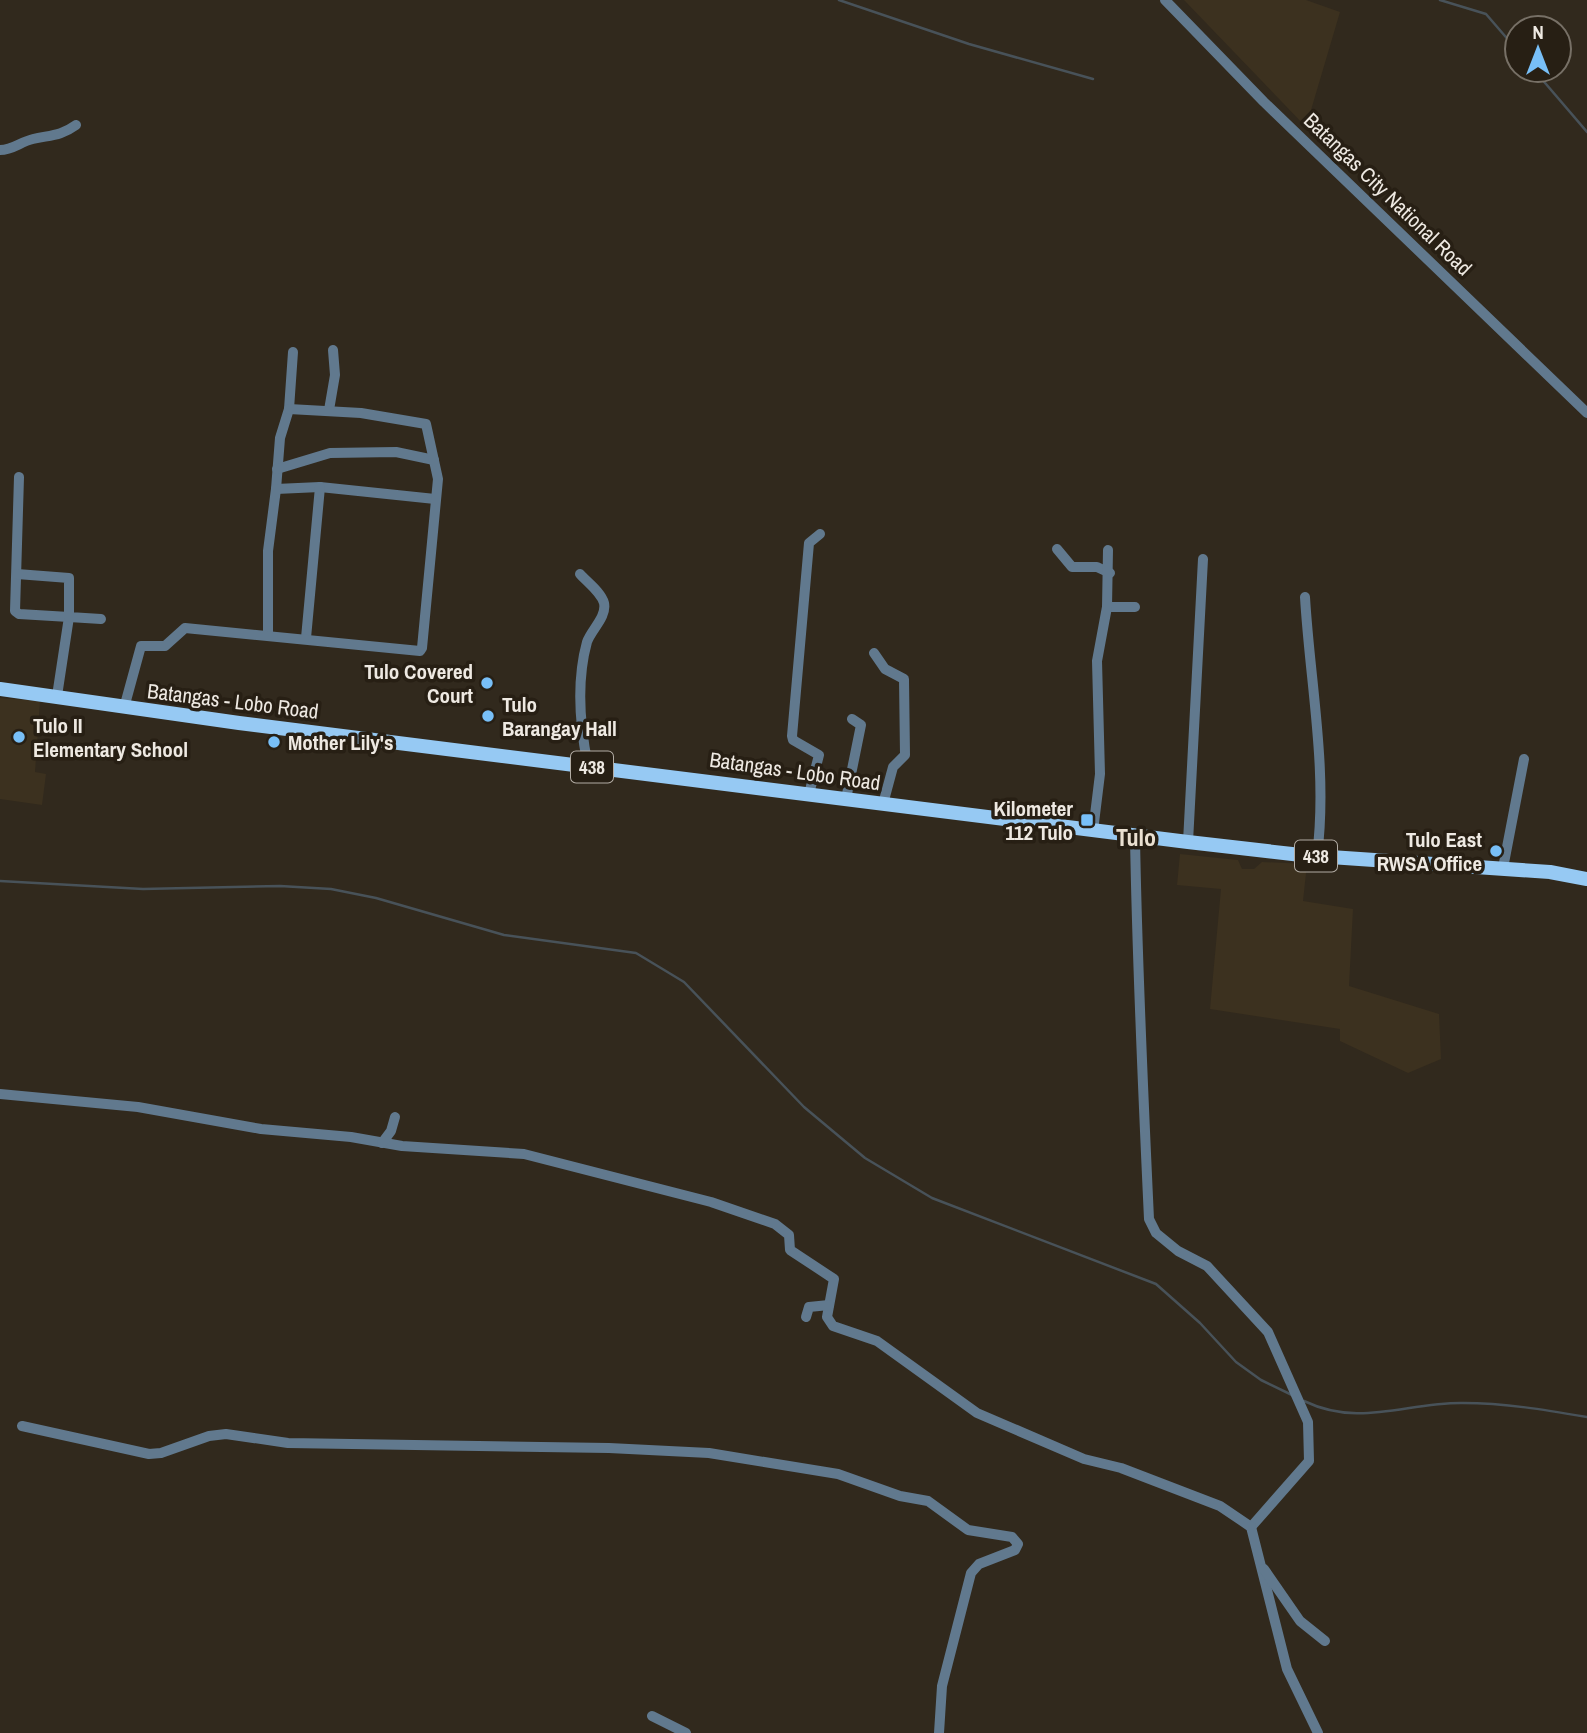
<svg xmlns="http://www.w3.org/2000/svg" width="1587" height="1733" font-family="'Archivo Narrow',sans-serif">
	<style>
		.built { fill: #3c311f }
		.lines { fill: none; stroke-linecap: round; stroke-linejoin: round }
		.stream { stroke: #485259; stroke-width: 2.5 }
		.minor { stroke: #61798e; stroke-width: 10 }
		.major { stroke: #96c9f3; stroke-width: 14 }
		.poi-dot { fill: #78bff7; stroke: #271f14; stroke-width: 2.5 }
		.labels { text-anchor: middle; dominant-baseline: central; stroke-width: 7; stroke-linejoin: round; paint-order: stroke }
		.shield { fill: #271f14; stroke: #b2aca4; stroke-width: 2 }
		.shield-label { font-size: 19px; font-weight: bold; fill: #eee9e2 }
		.street-label { font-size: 21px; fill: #eee9e2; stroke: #271f14 }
		.poi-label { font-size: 21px; font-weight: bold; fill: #eee9e2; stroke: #271f14; text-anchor: end }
		.quarter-label { font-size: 24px; font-weight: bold; fill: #eae0d1; stroke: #271f14 }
	</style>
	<rect width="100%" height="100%" fill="#31291d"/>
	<g class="built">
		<polygon points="1184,0 1306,0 1340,12 1306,127"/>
		<polygon points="0,698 40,701 35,772 46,774 42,805 0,799"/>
		<polygon points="1180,854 1238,860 1242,869 1254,869 1262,862 1307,864 1303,901 1353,909 1349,986 1439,1014 1441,1059 1408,1073 1340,1041 1340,1029 1210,1009 1221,889 1177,885"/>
	</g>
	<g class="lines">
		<g class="stream">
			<polyline points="839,0 969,44 1093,79"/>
			<polyline points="1440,0 1486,14 1517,50"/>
			<polyline points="1534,70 1587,132"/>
			<polyline points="0,881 143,889 280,886 331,889 376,898 504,935 636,953 684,982 804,1107 865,1158 932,1198 1156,1284 1200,1323 1236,1362 1261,1380 1292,1395"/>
			<path d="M1304,1401c56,27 103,1 159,2 42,0 83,7 124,14"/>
		</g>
		<g class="minor">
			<polyline points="1165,0 1264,102 1587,413"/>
			<path d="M0,150c13,0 20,-8 33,-11 17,-4 28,-3 43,-14"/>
			<polyline points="293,352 289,409 280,438 276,489 320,487 435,499"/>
			<polyline points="329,410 335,375 333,350"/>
			<polyline points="277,469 330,453 396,452 434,460"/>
			<polyline points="19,477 15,611 19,614 69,617 57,696"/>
			<polyline points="1057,549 1072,567 1097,567 1110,573"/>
			<polyline points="17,574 69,578 69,617 101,619"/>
			<path d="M580,574c7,8 21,18 24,29 3,14 -13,27 -17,39 -11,40 -7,85 1,124"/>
			<path d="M1305,597c5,86 23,173 12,259"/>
			<polyline points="1107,607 1135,607"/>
			<polyline points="268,634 268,551 276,489"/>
			<polyline points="306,638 320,487"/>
			<polyline points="874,653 885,669 904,679 905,755 893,767 883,804"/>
			<polyline points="124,708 141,646 165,646 185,628 420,651 422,648 438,479 426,424 361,413 289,409"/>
			<polyline points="809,794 819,755 793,740 792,736 809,543 820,534"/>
			<polyline points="846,799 861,725 852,719"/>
			<polyline points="1093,831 1100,774 1097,661 1107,607 1108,550"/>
			<path d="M1135,836c2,128 8,255 14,383l7,14 22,18 29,15 61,66 40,90 1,39 -58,66"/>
			<polyline points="1188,842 1203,559"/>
			<polyline points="1503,868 1524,759"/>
			<polyline points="0,1094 138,1107 261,1129 351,1137 402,1146 524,1154 711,1202 775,1224 789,1235 790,1250 834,1279 827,1317 833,1326 877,1341 977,1413 1084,1459 1121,1468 1220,1506 1251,1527 1287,1669 1318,1733"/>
			<polyline points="382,1143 391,1131 395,1117"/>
			<polyline points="806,1317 809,1307 829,1305"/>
			<polyline points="22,1426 149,1454 161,1453 209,1436 226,1434 288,1443 609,1448 709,1453 838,1474 900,1496 928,1501 968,1530 1012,1537 1018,1544 1015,1550 979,1564 971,1573 942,1686 939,1733"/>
			<polyline points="1264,1569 1300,1621 1325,1641"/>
			<polyline points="652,1716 686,1733"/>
		</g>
		<polyline class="major" points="0,689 239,723 1188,842 1301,855 1550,872 1587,879"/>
	</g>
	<g class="poi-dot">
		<circle cx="487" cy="683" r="7"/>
		<circle cx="488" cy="716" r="7"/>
		<circle cx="19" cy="737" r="7"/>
		<circle cx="274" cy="742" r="7"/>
		<rect x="1080" y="813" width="14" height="14" rx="3.5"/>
		<circle cx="1496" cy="851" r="7"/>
	</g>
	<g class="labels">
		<g class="shield">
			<rect x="571" y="751.5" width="42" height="31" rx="5"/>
			<rect x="1295" y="840.5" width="42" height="31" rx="5"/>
		</g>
		<g class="shield-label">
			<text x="592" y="767">438</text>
			<text x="1316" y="856">438</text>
		</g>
		<g class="street-label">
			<text transform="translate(1388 194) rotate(44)">Batangas City National Road</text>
			<text transform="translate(233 701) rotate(7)">Batangas - Lobo Road</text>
			<text transform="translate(795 771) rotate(8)">Batangas - Lobo Road</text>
		</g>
		<g class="poi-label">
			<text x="473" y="671">Tulo Covered<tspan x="473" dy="24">Court</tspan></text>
			<text x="502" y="704" text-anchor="start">Tulo<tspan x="502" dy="24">Barangay Hall</tspan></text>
			<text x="33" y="725" text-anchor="start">Tulo II<tspan x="33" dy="24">Elementary School</tspan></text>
			<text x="288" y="742" text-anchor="start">Mother Lily's</text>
			<text x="1073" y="808">Kilometer<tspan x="1073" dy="24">112 Tulo</tspan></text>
			<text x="1482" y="839">Tulo East<tspan x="1482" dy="24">RWSA Office</tspan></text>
		</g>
		<g class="quarter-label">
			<text x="1136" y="837">Tulo</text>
		</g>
	</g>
	<g transform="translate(1538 49)"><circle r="33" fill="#271f14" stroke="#777066" stroke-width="2"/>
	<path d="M0-5L12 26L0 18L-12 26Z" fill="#78bff7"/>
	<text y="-10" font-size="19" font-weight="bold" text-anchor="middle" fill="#eee9e2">N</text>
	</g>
</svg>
